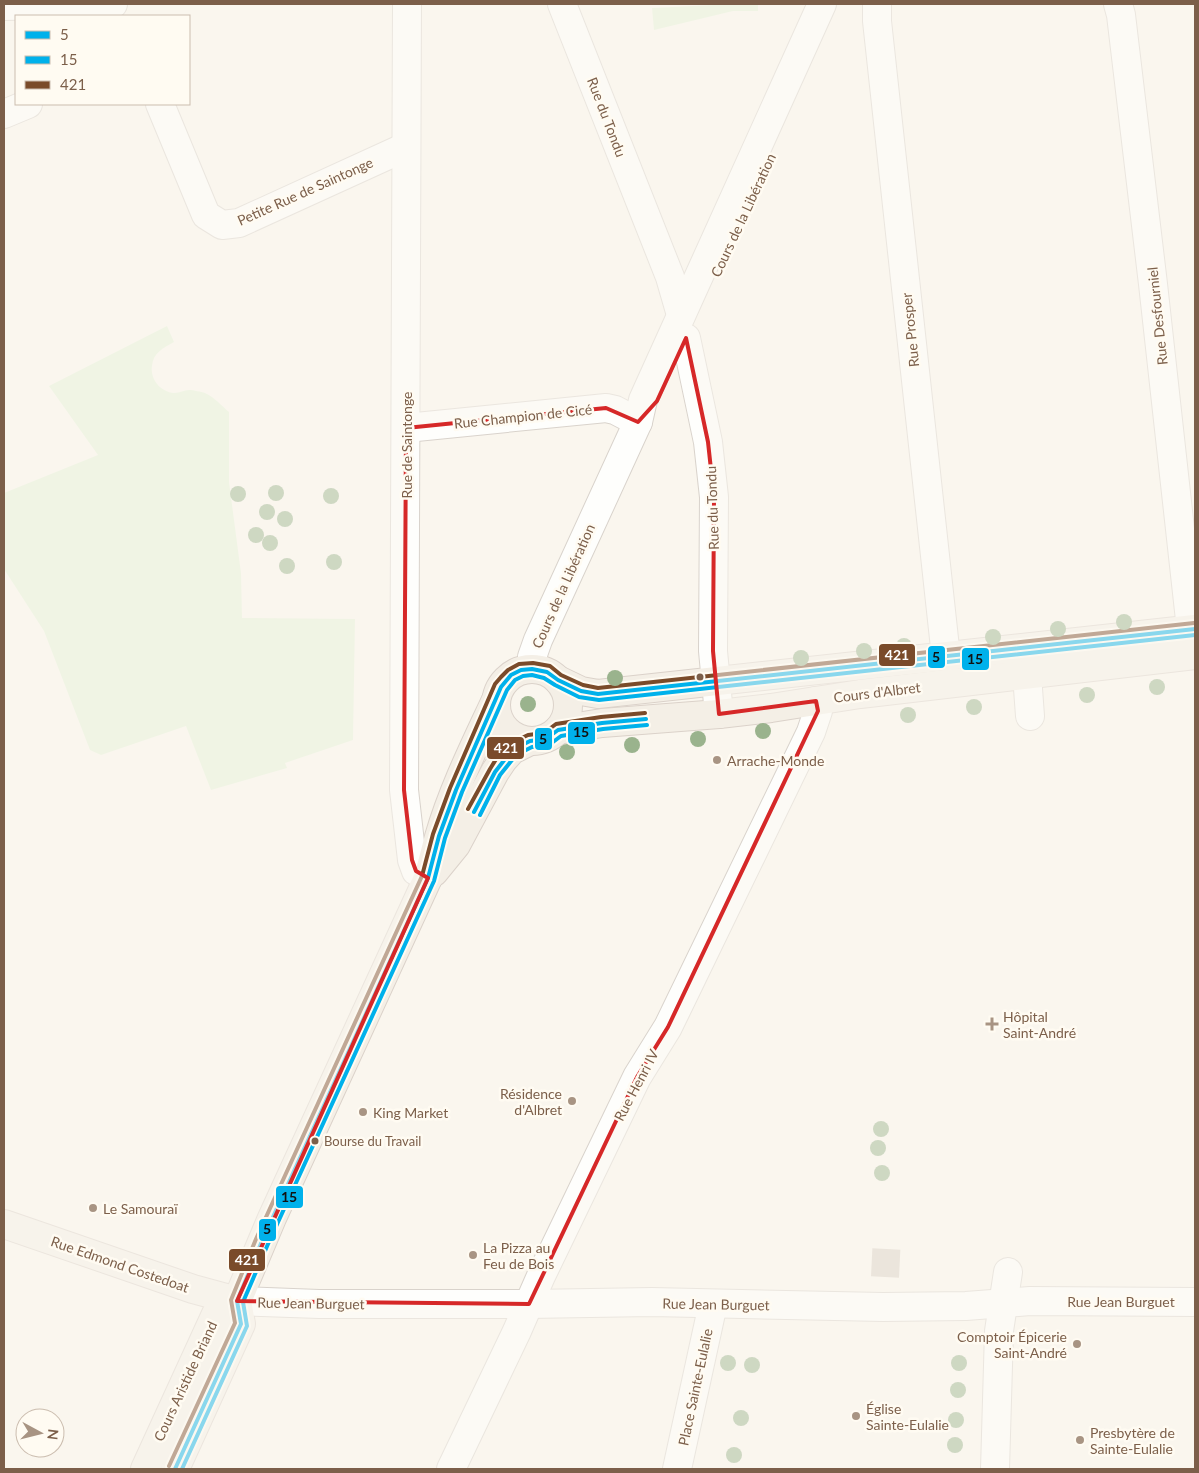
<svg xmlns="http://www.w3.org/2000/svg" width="1199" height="1473" font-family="Lato,sans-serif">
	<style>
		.green { fill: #e5f2d8 }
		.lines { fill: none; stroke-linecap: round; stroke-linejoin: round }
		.minor-tunnel { stroke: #dad0c5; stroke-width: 28; stroke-dasharray: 28 14; stroke-linecap: butt }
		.minor-casing { stroke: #d9d3cc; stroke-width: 30 }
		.major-casing { stroke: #dbd2ca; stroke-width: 30 }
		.minor { stroke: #fefefc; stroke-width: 28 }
		.major { stroke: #f4efe6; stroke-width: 28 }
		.bus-1-casing { stroke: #fffbf2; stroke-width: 8 }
		.bus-2-casing { stroke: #fffbf2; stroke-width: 8 }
		.bus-3-casing { stroke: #fffbf2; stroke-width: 8 }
		.bus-1 { stroke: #00b1eb; stroke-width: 4 }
		.bus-2 { stroke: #00b1eb; stroke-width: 4 }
		.bus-3 { stroke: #7a4b2a; stroke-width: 4 }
		.tree { fill: #9ab38d }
		.marked { fill: none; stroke: #d62828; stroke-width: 4; stroke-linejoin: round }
		.bus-dot { fill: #7c5f4a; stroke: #fffbf2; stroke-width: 2 }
		.poi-dot { fill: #a89483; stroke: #fffbf2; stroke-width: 2 }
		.labels { text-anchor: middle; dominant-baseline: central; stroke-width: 5; stroke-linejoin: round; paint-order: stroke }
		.bus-label { font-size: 13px; fill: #7c5f4a; stroke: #fffbf2; text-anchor: start }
		.street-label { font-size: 14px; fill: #7c5f4a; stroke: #fffbf2 }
		.poi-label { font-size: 14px; fill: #7c5f4a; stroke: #fffbf2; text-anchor: start }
		.line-badge { stroke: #fffbf2; stroke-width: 2 }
		.badge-label { font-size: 14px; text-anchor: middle; font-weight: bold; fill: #fff }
		.pale-badge-label { font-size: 14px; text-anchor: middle; font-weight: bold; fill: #111 }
	</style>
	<rect width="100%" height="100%" fill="#faf6ee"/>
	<g class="green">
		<polygon points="733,4 758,5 758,11 733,11 654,30 652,8"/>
		<path d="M167,326l7,16c-11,6 -21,11 -22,24 -2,14 9,26 22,27 6,0 10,-3 15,-3 5,0 12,2 16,3 9,4 17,13 24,19v70l12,91 1,45 113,1 -2,121 -68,23 2,5 -76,22 -25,-64 -85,29 -11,-5 -46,-119 -40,-62v-76l94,-38 -49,-69z"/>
	</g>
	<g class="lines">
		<polyline class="minor-tunnel" points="885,1277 887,1236"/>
		<defs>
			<g id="minor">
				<polyline points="407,4 404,790 412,860 416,871 428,878"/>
				<polyline points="562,4 670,277 681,315"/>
				<polyline points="877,4 877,21 946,657"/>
				<polyline points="1118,4 1121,15 1153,284 1191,629"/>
				<polyline points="4,6 113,4"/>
				<polyline points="160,104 206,215 222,225 239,223 399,150 406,150"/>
				<polyline points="4,114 28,104"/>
				<polyline points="686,338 708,442 714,497 713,651 719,714"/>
				<polyline points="406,428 606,408 615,410 638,422"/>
				<polyline points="532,669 532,657 538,640 638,422 643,400 822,4"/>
				<polyline points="1027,675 1030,716"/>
				<polyline points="237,1301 319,1304 529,1304 652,1302 883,1307 966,1306 1030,1301 1195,1302"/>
				<polyline points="451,1469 517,1331 541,1276 637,1077 668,1027 811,732 818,711 816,701"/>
				<polyline points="677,1469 713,1304"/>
				<polyline points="995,1469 999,1331 1008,1272"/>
			</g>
			<g id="major">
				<circle cx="532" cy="705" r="36"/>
				<polyline points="558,680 581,691 598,694 1195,629"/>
				<polyline points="558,730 602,723 719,714 771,708 860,694 1195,655"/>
				<polyline points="434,872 456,845 495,772 503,760 512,750 530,741"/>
				<polyline points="4,1224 193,1289 237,1301"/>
				<polyline points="145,1469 216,1314 237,1301"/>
				<path d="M175,1469l66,-145 -4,-23 35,-83 156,-340c4,-13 7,-27 11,-41 14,-48 36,-92 57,-137"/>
			</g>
		</defs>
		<use href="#minor" class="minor-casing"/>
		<use href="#major" class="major-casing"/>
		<use href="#minor" class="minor"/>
		<use href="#major" class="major"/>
		<defs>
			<g id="bus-1">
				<polyline points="474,812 495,772 512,750 530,741 546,739 558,730 602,723 646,719"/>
				<polyline points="175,1469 241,1324 237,1301 262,1241 428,878 439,836 456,790 501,687 511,675 521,670 532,669 547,672 558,680 581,691 598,694 1195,629"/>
			</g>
			<g id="bus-2">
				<polyline points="480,815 500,775 516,755 532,747 549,745 561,736 603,729 647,725"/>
				<polyline points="182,1469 247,1326 243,1302 268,1244 434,881 445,838 462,792 507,690 515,680 523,676 532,675 544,678 555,685 579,697 599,700 1195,635"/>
			</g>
			<g id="bus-3">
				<polyline points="468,809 490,769 498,756 509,744 528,735 544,733 556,724 601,717 645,713"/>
				<polyline points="169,1466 235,1323 231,1300 256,1239 422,876 433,834 450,788 495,684 501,677 508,670 519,664 533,663 550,666 561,675 583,685 598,688 1194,623"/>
			</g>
		</defs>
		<use href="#bus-1" class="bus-1-casing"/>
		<use href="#bus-2" class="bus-2-casing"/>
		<use href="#bus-3" class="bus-3-casing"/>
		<use href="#bus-1" class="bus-1"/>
		<use href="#bus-2" class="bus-2"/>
		<use href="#bus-3" class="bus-3"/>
	</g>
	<g class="tree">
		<circle cx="276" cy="493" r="8"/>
		<circle cx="238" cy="494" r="8"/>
		<circle cx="331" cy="496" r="8"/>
		<circle cx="267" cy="512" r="8"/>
		<circle cx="285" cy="519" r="8"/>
		<circle cx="256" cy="535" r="8"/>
		<circle cx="270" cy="543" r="8"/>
		<circle cx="334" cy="562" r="8"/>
		<circle cx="287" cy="566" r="8"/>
		<circle cx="1124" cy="622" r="8"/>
		<circle cx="1058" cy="629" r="8"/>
		<circle cx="993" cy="637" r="8"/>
		<circle cx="904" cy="646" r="8"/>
		<circle cx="864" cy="651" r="8"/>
		<circle cx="801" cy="658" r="8"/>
		<circle cx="615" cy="678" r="8"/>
		<circle cx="1157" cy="687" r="8"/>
		<circle cx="1087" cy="695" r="8"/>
		<circle cx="528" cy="704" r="8"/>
		<circle cx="974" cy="707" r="8"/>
		<circle cx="908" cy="715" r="8"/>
		<circle cx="763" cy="731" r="8"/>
		<circle cx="698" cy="739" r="8"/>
		<circle cx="632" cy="745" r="8"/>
		<circle cx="567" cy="752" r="8"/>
		<circle cx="881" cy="1129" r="8"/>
		<circle cx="878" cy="1148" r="8"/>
		<circle cx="882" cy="1173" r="8"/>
		<circle cx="728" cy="1363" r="8"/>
		<circle cx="959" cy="1363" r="8"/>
		<circle cx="752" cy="1365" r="8"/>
		<circle cx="958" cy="1390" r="8"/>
		<circle cx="741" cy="1418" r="8"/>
		<circle cx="956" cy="1420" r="8"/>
		<circle cx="955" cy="1445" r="8"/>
		<circle cx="734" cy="1455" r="8"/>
	</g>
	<path d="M0 0H1199V1473H0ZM686,338l22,104 6,55 -1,154 6,63 97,-13 2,10 -150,316 -31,50 -108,227 -292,-3 191,-423 -12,-7 -4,-11 -8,-70 2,-362 200,-20 32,14 19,-21z" fill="#faf6ee" fill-opacity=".55" fill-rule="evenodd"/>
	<path class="marked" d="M686,338l22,104 6,55 -1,154 6,63 97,-13 2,10 -150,316 -31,50 -108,227 -292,-3 191,-423 -12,-7 -4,-11 -8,-70 2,-362 200,-20 32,14 19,-21z"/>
	<g class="bus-dot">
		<circle cx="700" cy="677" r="4.5"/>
		<circle cx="315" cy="1141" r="4.5"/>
	</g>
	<g class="poi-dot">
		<circle cx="717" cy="760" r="5"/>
		<path d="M989.5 1016.5h5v5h5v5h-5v5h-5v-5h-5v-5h5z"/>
		<circle cx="572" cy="1101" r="5"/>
		<circle cx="363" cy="1112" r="5"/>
		<circle cx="93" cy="1208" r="5"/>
		<circle cx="473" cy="1255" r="5"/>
		<circle cx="1077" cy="1344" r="5"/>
		<circle cx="856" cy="1416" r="5"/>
		<circle cx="1080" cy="1440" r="5"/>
	</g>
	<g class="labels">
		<g class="bus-label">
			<text x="324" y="1141">Bourse du Travail</text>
		</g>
		<g class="street-label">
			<text transform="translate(607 117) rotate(69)">Rue du Tondu</text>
			<text transform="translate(305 191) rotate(-24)">Petite Rue de Saintonge</text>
			<text transform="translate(743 215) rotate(-65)">Cours de la Libération</text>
			<text transform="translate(1157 316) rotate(-96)">Rue Desfourniel</text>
			<text transform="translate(910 330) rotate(-96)">Rue Prosper</text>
			<text transform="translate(523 416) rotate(-6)">Rue Champion de Cicé</text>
			<text transform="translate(406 445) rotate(-90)">Rue de Saintonge</text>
			<text transform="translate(712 508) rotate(-92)">Rue du Tondu</text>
			<text transform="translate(563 586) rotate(-66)">Cours de la Libération</text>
			<text transform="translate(877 692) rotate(-7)">Cours d'Albret</text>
			<text transform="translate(636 1085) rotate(-62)">Rue Henri IV</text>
			<text transform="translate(120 1264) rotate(19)">Rue Edmond Costedoat</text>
			<text x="1121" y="1301">Rue Jean Burguet</text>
			<text transform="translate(311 1303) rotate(1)">Rue Jean Burguet</text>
			<text transform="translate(716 1304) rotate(1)">Rue Jean Burguet</text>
			<text transform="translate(185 1381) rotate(-65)">Cours Aristide Briand</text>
			<text transform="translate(695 1387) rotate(-78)">Place Sainte-Eulalie</text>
		</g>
		<g class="poi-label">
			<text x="727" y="760">Arrache-Monde</text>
			<text x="1003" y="1016">Hôpital<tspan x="1003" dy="16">Saint-André</tspan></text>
			<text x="562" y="1093" text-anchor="end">Résidence<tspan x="562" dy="16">d'Albret</tspan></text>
			<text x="373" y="1112">King Market</text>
			<text x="103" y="1208">Le Samouraï</text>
			<text x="483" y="1247">La Pizza au<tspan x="483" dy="16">Feu de Bois</tspan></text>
			<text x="1067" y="1336" text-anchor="end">Comptoir Épicerie<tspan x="1067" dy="16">Saint-André</tspan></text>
			<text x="866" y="1408">Église<tspan x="866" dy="16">Sainte-Eulalie</tspan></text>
			<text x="1090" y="1432">Presbytère de<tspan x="1090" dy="16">Sainte-Eulalie</tspan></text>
		</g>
	</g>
	<g class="line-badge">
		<rect x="878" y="643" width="38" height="24" rx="5" fill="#7a4b2a"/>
		<rect x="927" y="645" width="19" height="24" rx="5" fill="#00b1eb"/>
		<rect x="961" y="647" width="29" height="24" rx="5" fill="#00b1eb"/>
		<rect x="567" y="721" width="29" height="24" rx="5" fill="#00b1eb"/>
		<rect x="534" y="727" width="19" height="24" rx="5" fill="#00b1eb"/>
		<rect x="486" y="736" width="39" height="24" rx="5" fill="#7a4b2a"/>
		<rect x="275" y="1185" width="29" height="24" rx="5" fill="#00b1eb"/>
		<rect x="258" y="1218" width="19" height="24" rx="5" fill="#00b1eb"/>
		<rect x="228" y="1248" width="38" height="24" rx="5" fill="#7a4b2a"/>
	</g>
	<g class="badge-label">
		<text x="897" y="660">421</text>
		<text x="506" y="753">421</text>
		<text x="247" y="1265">421</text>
	</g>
	<g class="pale-badge-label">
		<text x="936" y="662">5</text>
		<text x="975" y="664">15</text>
		<text x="581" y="737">15</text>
		<text x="543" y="744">5</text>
		<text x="289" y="1202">15</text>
		<text x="267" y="1234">5</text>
	</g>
	<rect width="1199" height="1473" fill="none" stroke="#7c5f4a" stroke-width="10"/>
	<rect x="15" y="15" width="175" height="90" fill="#fffbf2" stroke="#cbbdaf"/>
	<rect x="25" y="31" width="25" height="8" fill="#00b1eb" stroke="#cbbdaf"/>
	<text x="60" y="40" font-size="15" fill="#7c5f4a">5</text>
	<rect x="25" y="56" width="25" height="8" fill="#00b1eb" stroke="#cbbdaf"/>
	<text x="60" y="65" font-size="15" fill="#7c5f4a">15</text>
	<rect x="25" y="81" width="25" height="8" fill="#7a4b2a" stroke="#cbbdaf"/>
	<text x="60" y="90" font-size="15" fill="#7c5f4a">421</text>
	<g transform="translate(40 1433) rotate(97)"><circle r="24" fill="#fffbf2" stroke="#cbbdaf"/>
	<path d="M0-4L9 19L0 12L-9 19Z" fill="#a89483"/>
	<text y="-8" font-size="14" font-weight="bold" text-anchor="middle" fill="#7c5f4a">N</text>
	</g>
</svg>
